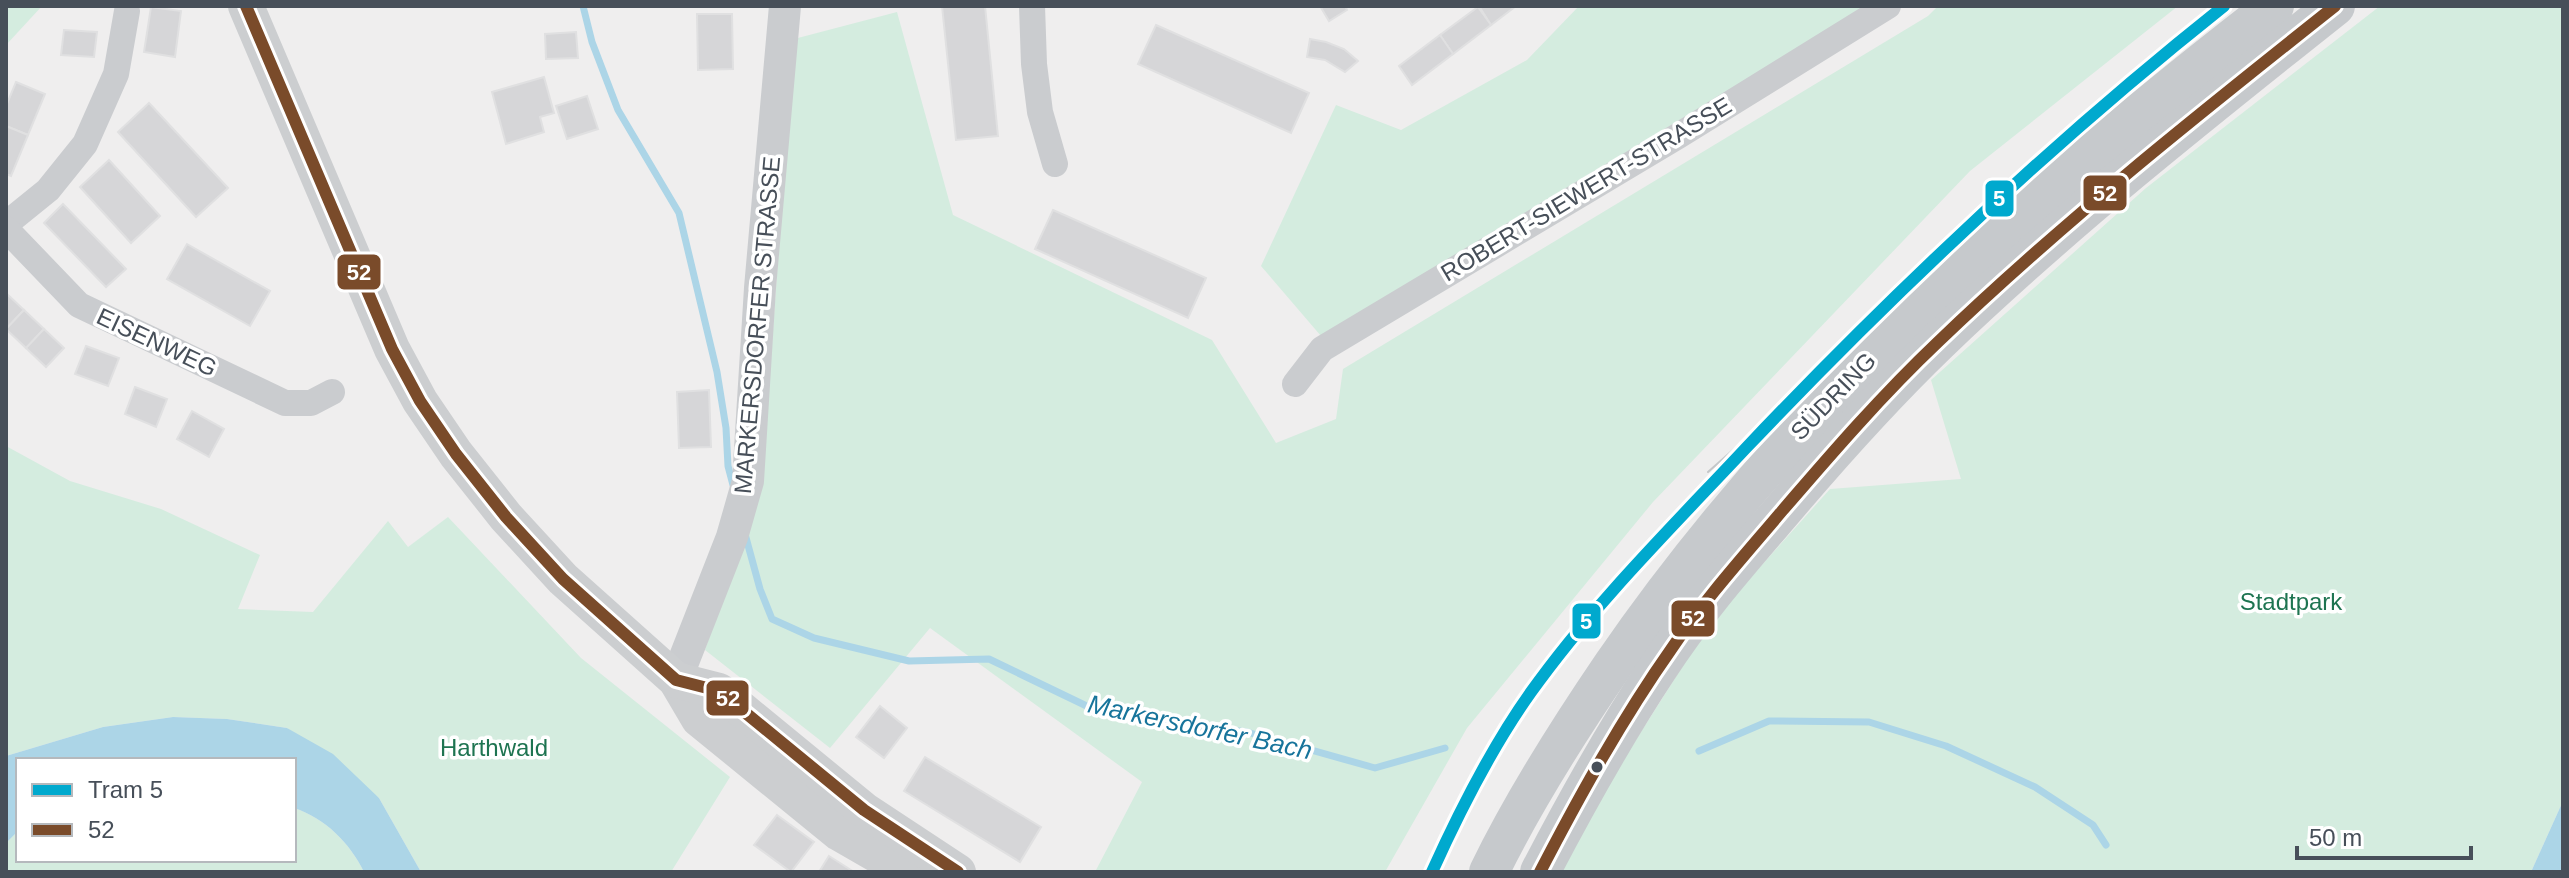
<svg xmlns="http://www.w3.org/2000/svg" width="2569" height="878" font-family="Helvetica,sans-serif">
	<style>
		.green { fill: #d4ecdf }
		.water { fill: #acd5e7 }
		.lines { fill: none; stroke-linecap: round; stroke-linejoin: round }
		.stream { stroke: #acd5e7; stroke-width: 7 }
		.building { fill: #d6d6d8; stroke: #e0e0e1; stroke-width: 2 }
		.minor { stroke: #cacccf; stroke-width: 26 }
		.tertiary { stroke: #cacccf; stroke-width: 32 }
		.secondary { stroke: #ccced0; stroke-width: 36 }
		.primary { stroke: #c6c9cc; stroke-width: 40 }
		.tram { stroke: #c4c6c8; stroke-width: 2 }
		.bus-1-casing { stroke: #fff; stroke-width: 18 }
		.bus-1 { stroke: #7a4b2a; stroke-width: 12 }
		.tram-1-casing { stroke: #fff; stroke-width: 18 }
		.tram-1 { stroke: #00a9ce; stroke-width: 12 }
		.bus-dot { fill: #474f59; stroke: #fff; stroke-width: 3 }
		.labels { text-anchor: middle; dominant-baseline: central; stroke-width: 7; stroke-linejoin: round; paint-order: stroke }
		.street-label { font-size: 24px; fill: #474f59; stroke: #fff }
		.park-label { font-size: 24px; fill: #1e7451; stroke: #fff }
		.water-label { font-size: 26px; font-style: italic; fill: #17749b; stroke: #fff }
		.line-badge { stroke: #fff; stroke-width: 3 }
		.badge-label { font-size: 22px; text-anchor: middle; font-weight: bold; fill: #fff }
	</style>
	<rect width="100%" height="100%" fill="#efeeee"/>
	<g class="green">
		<polygon points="6,6 42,6 6,45"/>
		<polygon points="1579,6 1869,6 1321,336 1261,266 1336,105 1401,130 1527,60"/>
		<polygon points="1938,6 2178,6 1970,171 1653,502 1467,728 1385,872 1095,872 1142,782 930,628 830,748 705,650 762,482 794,39 897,12 953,215 1212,340 1276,443 1336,419 1343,369 1928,16"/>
		<polygon points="2380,6 2563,6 2563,801 2531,872 1560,872 1582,825 1710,623 1830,489 1961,479 1931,380 2146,188"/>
		<polygon points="6,446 70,481 161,509 260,555 238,609 313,612 388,521 408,547 448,517 581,658 730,777 671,872 421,872 379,798 287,728 227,719 173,717 103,727 6,756"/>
		<path d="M294,808c31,10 56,35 70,64h-358v-29l12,-12v29h276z"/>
	</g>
	<g class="water">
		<path d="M173,717l54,2 60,9 46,26 46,44 42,74h-57c-14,-29 -39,-54 -70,-64v-48h-276v71l-12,12v-87l97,-29z"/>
		<polygon points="2563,801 2563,872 2531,872"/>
	</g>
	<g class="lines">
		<g class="stream">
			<polyline points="583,6 592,42 618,110 679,213 717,372 726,428 728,466 733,485"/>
			<polyline points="745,534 760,589 772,619 814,638 909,661 989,659 1097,711 1135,719 1247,732 1375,768 1445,748"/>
			<polyline points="1699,751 1769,721 1869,722 1946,746 2035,787 2093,825 2106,845"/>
		</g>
	</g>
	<g class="building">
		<polygon points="942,6 985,6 998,136 956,140"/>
		<polygon points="1320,6 1345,6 1347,10 1329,21"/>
		<polygon points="1479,6 1516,6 1491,25"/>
		<polygon points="151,7 181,11 175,57 144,52"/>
		<polygon points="1478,7 1491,25 1453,54 1440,35"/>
		<polygon points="697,14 732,14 733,69 698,70"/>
		<polygon points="1156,25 1309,93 1291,133 1138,64"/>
		<polygon points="64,30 97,32 94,57 61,55"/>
		<polygon points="576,32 578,58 546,59 545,34"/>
		<polygon points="1440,35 1453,54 1412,85 1399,66"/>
		<polygon points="1310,39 1326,42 1344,49 1358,61 1345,72 1325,60 1307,57"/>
		<polygon points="544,77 554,113 540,117 544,132 506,144 492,92"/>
		<polygon points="16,82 45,94 28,135 6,126 6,106"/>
		<polygon points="587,96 598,129 567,139 556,106"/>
		<polygon points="149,103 228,188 196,217 118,132"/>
		<polygon points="6,126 28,135 11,176 6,174"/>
		<polygon points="109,160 160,216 131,243 80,187"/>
		<polygon points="63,204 126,269 106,287 44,223"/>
		<polygon points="1053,210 1206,278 1188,318 1035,249"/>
		<polygon points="187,244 270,291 250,326 167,279"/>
		<polygon points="6,293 24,310 6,329"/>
		<polygon points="24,310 44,329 26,348 6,329"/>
		<polygon points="44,329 64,348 46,367 26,348"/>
		<polygon points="86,346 119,358 108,386 75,374"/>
		<polygon points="135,387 167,399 156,427 125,414"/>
		<polygon points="709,390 711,447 679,448 677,392"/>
		<polygon points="192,411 224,429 209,457 177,439"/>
		<polygon points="880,706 907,728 884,758 856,737"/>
		<polygon points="925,757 1041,827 1020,862 904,791"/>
		<polygon points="777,815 814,842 791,872 754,845"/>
		<polygon points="829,856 854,872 819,872"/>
	</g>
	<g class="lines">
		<g class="minor">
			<polyline points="1032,6 1034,64 1040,112 1055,164"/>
			<polyline points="6,224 48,190 85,144 116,74 127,11"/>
			<polyline points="6,229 79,305 285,403 311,403 332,392"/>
			<polyline points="1295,384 1322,349 1678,136 1888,6"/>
		</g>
		<polyline class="tertiary" points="676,680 732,537 748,481 760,288 785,6"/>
		<g class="secondary">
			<polyline points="246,6 392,349 420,401 456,454 506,517 563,579 676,680 699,719 839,833 907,872"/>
			<polyline points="676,680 719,691 864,810 958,872"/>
		</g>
		<g class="primary">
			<path d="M1489,872c35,-72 79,-141 124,-207 178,-259 414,-468 661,-659"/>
			<path d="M1540,872c36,-69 75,-139 118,-204 36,-56 81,-107 124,-157 49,-58 101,-116 156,-169 125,-120 261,-228 397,-336"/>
		</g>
		<polyline class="tram" points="1708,472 1793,397"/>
		<defs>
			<g id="bus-1">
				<polyline points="246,6 392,349 420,401 456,454 506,517 563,579 676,680 719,691 864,810 958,872"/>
				<path d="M1540,872c40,-77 82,-153 132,-224 33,-49 72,-92 110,-137 50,-58 100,-116 156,-169 125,-120 261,-228 397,-336"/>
			</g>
		</defs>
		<use href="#bus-1" class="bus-1-casing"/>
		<use href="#bus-1" class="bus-1"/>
		<defs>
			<path id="tram-1" d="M1432,872c28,-62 59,-124 99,-180 63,-88 141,-165 215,-244 150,-158 307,-306 478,-442"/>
		</defs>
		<use href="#tram-1" class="tram-1-casing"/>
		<use href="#tram-1" class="tram-1"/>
	</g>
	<circle class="bus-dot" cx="1597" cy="767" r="7"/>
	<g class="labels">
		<g class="street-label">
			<text transform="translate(1586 189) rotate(-31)">ROBERT-SIEWERT-STRASSE</text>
			<text transform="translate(757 325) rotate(-85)">MARKERSDORFER STRASSE</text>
			<text transform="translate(157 342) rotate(25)">EISENWEG</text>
			<text transform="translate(1833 396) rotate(-46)">SÜDRING</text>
		</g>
		<g class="park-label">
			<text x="2291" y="601">Stadtpark</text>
			<text x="494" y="747">Harthwald</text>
		</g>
		<g class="water-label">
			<text transform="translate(1200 727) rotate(12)">Markersdorfer Bach</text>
		</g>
	</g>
	<g class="line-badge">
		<rect x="2082" y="174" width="46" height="38" rx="8" fill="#7a4b2a"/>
		<rect x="1984" y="179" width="31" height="39" rx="8" fill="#00a9ce"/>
		<rect x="336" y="253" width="46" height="38" rx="8" fill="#7a4b2a"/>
		<rect x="1670" y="599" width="46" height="39" rx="8" fill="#7a4b2a"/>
		<rect x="1571" y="602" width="31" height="38" rx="8" fill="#00a9ce"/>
		<rect x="705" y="679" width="45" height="38" rx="8" fill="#7a4b2a"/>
	</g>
	<g class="badge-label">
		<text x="2105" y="201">52</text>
		<text x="1999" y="206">5</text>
		<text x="359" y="280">52</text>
		<text x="1693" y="626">52</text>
		<text x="1586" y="629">5</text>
		<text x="728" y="706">52</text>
	</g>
	<rect width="2569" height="878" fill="none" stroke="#474f59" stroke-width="16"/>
	<rect x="16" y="758" width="280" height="104" fill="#ffffff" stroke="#b5b9bd" stroke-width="2"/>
	<rect x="32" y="784" width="40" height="12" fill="#00a9ce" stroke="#b5b9bd" stroke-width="2"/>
	<text x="88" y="798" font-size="24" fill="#474f59">Tram 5</text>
	<rect x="32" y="824" width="40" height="12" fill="#7a4b2a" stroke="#b5b9bd" stroke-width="2"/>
	<text x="88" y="838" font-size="24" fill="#474f59">52</text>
	<path d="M2297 846v12h174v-12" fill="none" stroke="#474f59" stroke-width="4"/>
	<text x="2309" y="846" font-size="24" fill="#474f59" stroke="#ffffff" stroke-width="6" paint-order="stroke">50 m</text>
</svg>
